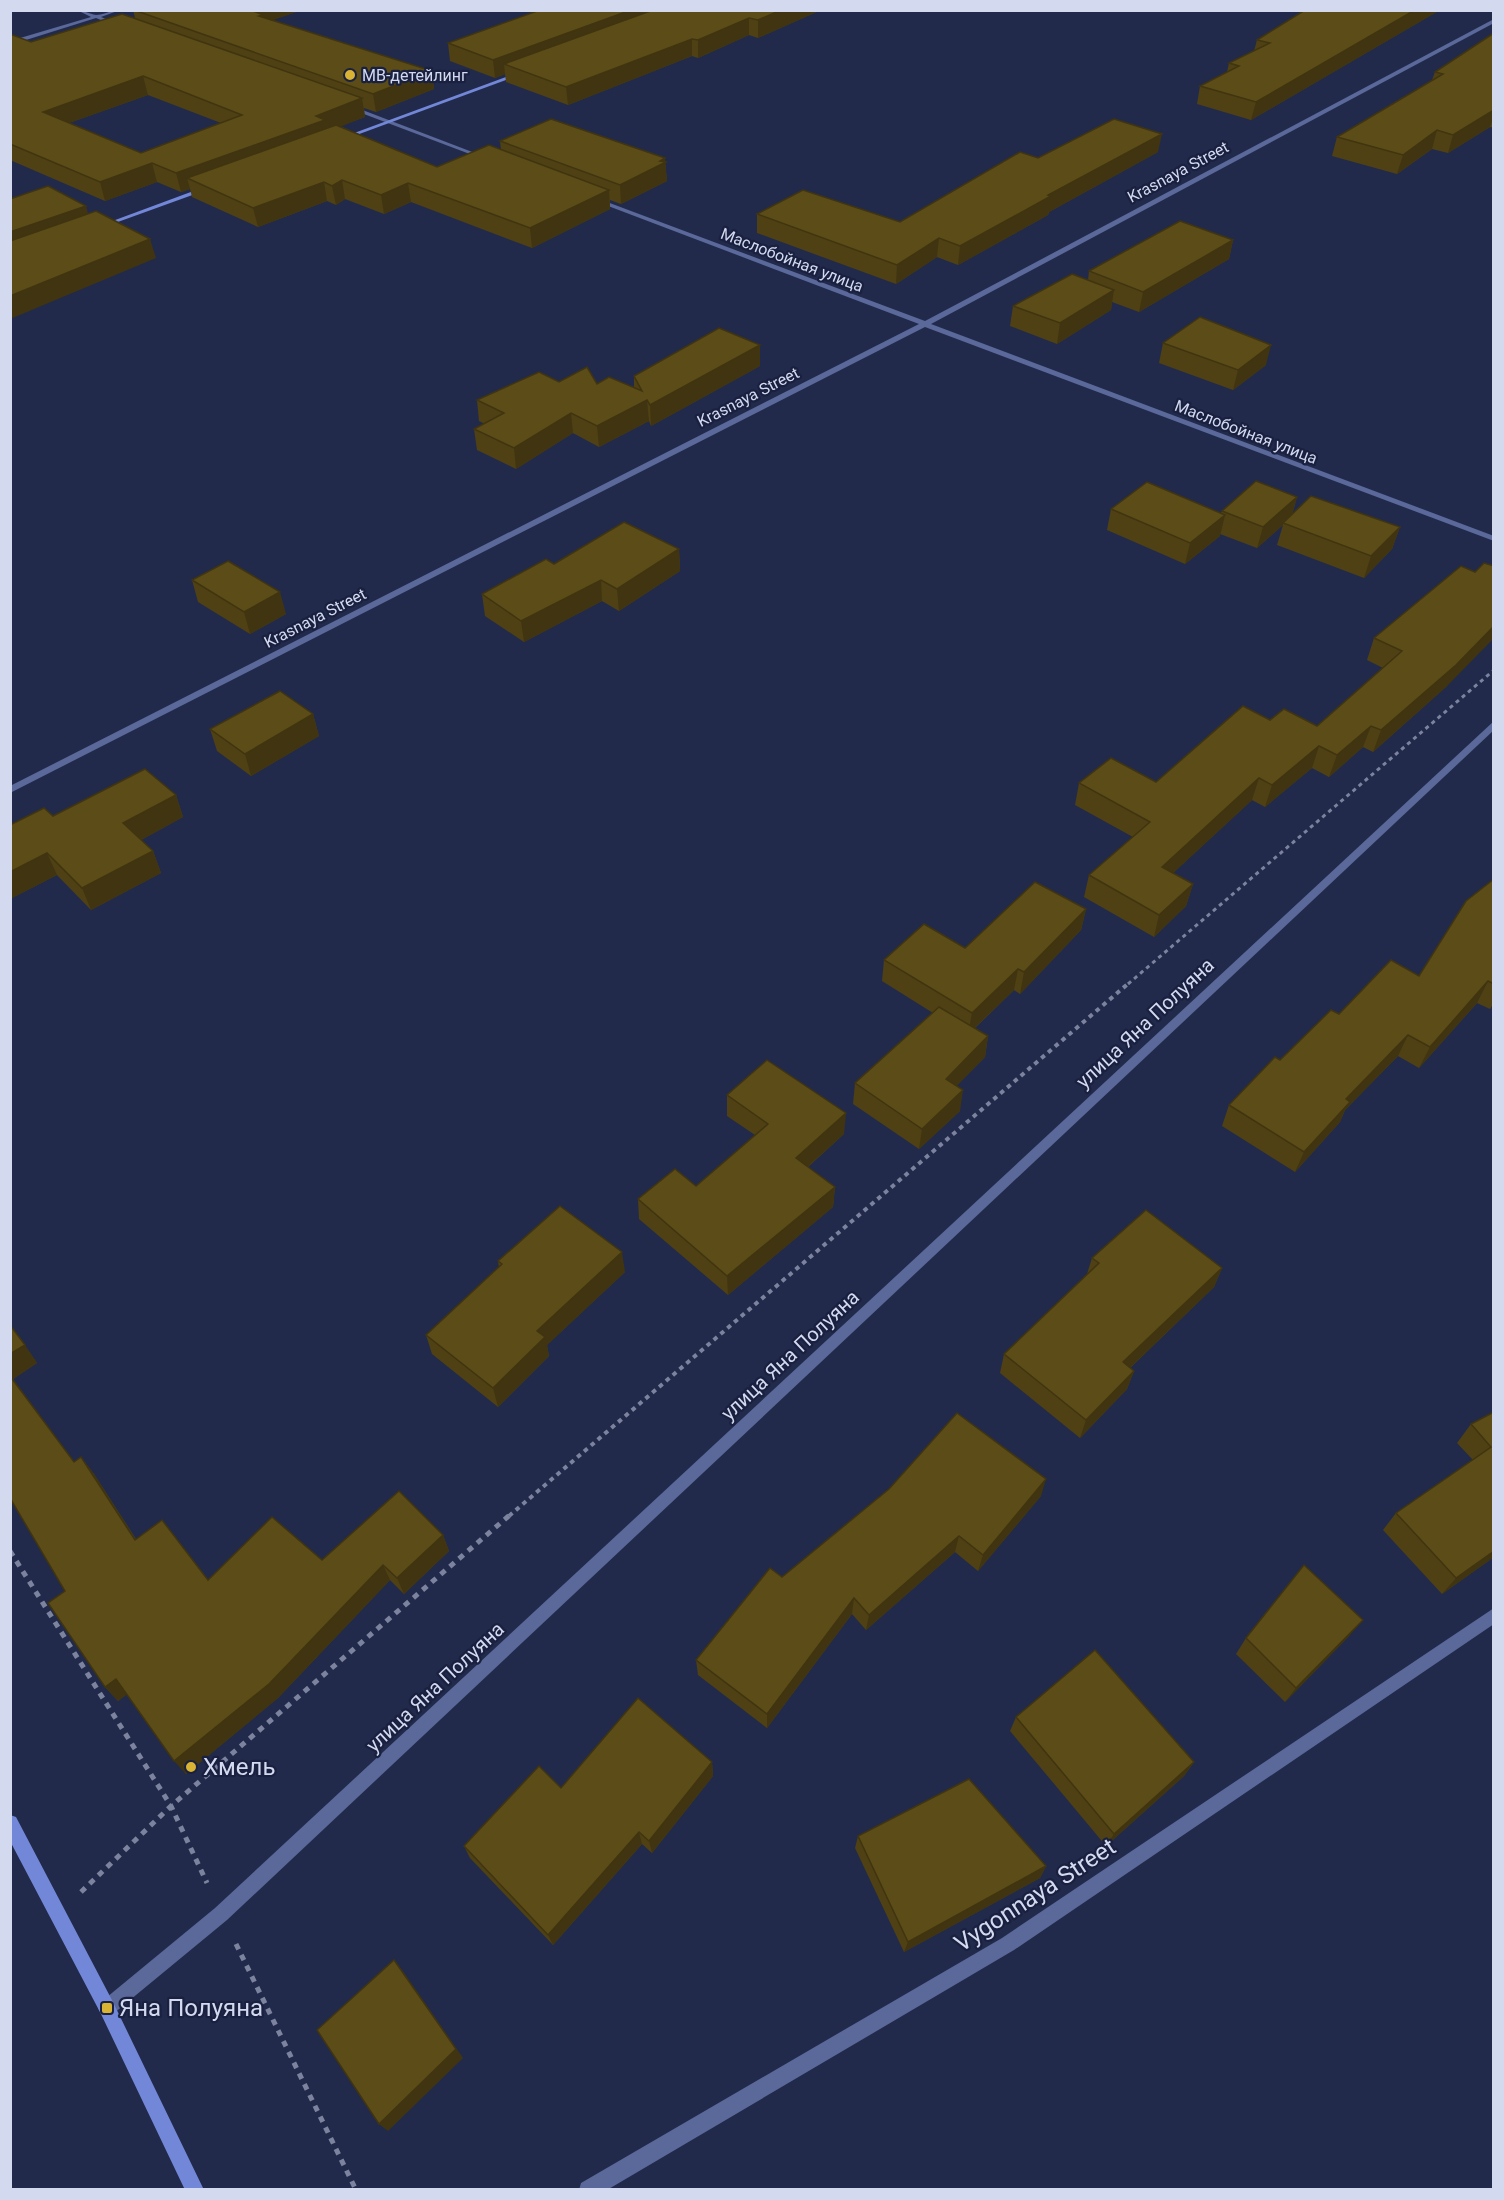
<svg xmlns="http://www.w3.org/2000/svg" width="1504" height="2200" font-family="Roboto,sans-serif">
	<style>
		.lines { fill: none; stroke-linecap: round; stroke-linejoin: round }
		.path-far2 { stroke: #7b839e; stroke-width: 3; stroke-dasharray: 4 4; stroke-linecap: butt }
		.path-far1 { stroke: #7b839e; stroke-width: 4; stroke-dasharray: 4.5 4.5; stroke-linecap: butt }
		.path { stroke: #7b839e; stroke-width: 5; stroke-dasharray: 6 6; stroke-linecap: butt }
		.street { fill: #5a689a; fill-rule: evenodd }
		.secondary { fill: #7287d8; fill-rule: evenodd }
		.wall { fill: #4f4114; fill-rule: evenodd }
		.shaded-wall { fill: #403510 }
		.building { fill: #5c4c17; stroke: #403510; stroke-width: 1.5; fill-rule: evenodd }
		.poi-dot { fill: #d9b334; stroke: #192040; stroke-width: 2 }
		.labels { text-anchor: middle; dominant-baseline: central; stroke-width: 4.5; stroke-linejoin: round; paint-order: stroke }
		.far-poi-label { font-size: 16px; fill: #d3daef; stroke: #192040; text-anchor: start }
		.far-street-label { font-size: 16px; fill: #d3daef; stroke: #192040 }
		.street-label { font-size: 20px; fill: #d3daef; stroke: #192040 }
		.near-poi-label { font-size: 24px; fill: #d3daef; stroke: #192040; text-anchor: start }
		.near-street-label { font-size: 24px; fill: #d3daef; stroke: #192040 }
	</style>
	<rect width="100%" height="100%" fill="#222a4b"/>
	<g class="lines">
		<polyline class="path-far2" points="1128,984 1494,670"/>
		<polyline class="path-far1" points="509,1516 1130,982"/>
		<g class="path">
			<polyline points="10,1551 171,1806 207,1883"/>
			<polyline points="81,1892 171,1806 511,1514"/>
			<polyline points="236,1944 356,2190"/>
		</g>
		<g class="street">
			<path d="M77,10c7,0 12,4 19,5 7,0 16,-5 24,-5l-19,7 20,8 -5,1 -20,-8 -86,27v-4l81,-24z"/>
			<polygon points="1494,19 1494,23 931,324 1494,536 1494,541 925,327 10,793 10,786 919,324 595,201 595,199 599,199 925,321"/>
			<polygon points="348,106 352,106 488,158 483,159 348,108"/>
			<polygon points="1494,721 1494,730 227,1920 113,2014 107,2017 101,2014 98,2008 101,2002 215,1908"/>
			<polygon points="1494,1608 1494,1624 1014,1950 607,2190 579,2190 581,2183 1002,1938"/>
		</g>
		<g class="secondary">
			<polygon points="517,73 522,74 343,140 338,139"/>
			<polygon points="207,186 209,187 209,189 104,227 99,226"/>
			<polygon points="10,1815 16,1817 113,2002 204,2190 185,2190 101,2014 10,1841"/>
		</g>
	</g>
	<g class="wall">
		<path d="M133,10h169l-30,10 160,51 2,18 -58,23 -12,-4 1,9 -25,9 97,41 64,-17 -1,-9 165,21 2,19 -46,23 -11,-4v9l-78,39 -121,-46 -27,12 -39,-15 -9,6 -9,-4 -69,26 -66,-30 -2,-8 -9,3 -24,-10 -52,19 -95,-41v-126l21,8 104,-24zM148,95l73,28 -80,30 -72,-30z"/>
		<polygon points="540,10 821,10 758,38 749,35 698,58 692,56 568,105 506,82 505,74 495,78 450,61 448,43"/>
		<polygon points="1305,10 1440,10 1251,120 1197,104 1200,86 1227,72 1229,63 1254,51 1257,40"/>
		<polygon points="1494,33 1494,128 1490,127 1448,153 1432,149 1397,174 1332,156 1337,137 1432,80 1435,72"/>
		<polygon points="1158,152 1049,212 1048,215 958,265 937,257 896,284 757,233 757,214 900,222 1038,158"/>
		<polygon points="1233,240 1229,259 1139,312 1112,302 1111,310 1057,344 1010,326 1013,306 1088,280 1089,271"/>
		<polygon points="1163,343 1266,365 1233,390 1159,363"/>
		<polygon points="760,366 651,426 649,421 599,447 573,433 516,469 477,450 474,429 485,424 479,421 477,400 559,382 597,384 634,388 634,376"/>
		<polygon points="1297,497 1292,515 1400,527 1392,549 1364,578 1277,545 1283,525 1257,548 1220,534 1220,536 1185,564 1107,530 1111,509 1221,513 1222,511"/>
		<polygon points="679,549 680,571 619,611 602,601 524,642 485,616 482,594 554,564"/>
		<polygon points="1461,566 1447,686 1373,752 1363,747 1329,777 1312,768 1265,807 1252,800 1173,873 1193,884 1186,906 1154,937 1084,897 1089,875 1133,837 1075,805 1079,783 1156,782 1270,720 1317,726 1383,668 1367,660 1374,638"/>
		<polygon points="192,580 286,614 250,634 198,602"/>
		<polygon points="313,714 319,736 251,776 217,751 210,729"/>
		<polygon points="176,795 183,817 141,840 153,851 161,873 91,910 57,875 10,899 10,825 53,816"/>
		<polygon points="1494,879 1494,1003 1490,1009 1477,1003 1419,1068 1398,1056 1345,1110 1340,1122 1295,1172 1222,1126 1229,1105 1280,1060 1339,1014 1419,976"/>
		<polygon points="1086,909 1081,930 1020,994 1014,990 975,1028 988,1036 985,1057 956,1086 960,1111 919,1149 853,1104 855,1083 933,1013 882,981 884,960 965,948"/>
		<polygon points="727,1095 844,1134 808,1167 835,1187 833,1207 728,1295 639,1219 638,1199 696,1186 755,1135 727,1116"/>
		<polygon points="1092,1258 1222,1268 1214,1287 1130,1368 1134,1371 1127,1389 1080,1438 1000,1373 1004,1354 1087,1274"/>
		<polygon points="498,1261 625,1272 547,1345 549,1356 498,1407 432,1354 426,1335 499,1267"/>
		<polygon points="10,1325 37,1363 13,1379 74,1462 81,1457 94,1474 136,1539 208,1580 322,1560 443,1535 449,1551 404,1594 390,1580 278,1698 186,1774 127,1694 118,1701 105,1687 65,1591 11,1499"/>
		<polygon points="1494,1412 1494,1557 1442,1594 1383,1530 1396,1513 1473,1460 1457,1443 1471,1424"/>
		<polygon points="1041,1496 978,1571 955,1552 866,1630 852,1614 767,1728 698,1675 696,1660 782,1577"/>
		<polygon points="1350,1635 1285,1702 1236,1654 1246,1638"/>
		<polygon points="1016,1717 1194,1762 1184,1776 1106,1846 1010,1731"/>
		<polygon points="712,1762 713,1776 652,1853 642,1844 553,1945 470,1858 464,1846 561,1788"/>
		<polygon points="858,1836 1046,1866 1040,1878 904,1952 855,1848"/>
	</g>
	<g class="shaded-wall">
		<polygon points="248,10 302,10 265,23"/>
		<polygon points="631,10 679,10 504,64 505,74 495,78 493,60"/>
		<polygon points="781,10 821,10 758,38 758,20"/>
		<polygon points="1415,10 1440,10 1251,120 1256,102"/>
		<polygon points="749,18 749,35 698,58 698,40"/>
		<polygon points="692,39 692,56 568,105 566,87"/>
		<polygon points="432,71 434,89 376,112 373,94"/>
		<polygon points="143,76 148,95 49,130 43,112"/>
		<polygon points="362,98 365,117 327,132 187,178 190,189 181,192 176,173"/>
		<polygon points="1494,110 1494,115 1490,127 1448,153 1453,135"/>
		<polygon points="1437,130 1432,149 1397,174 1403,155"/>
		<polygon points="1162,134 1158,152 1049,212 1048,215 958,265 960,246 1048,195"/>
		<polygon points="665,158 667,181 621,204 620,185"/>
		<polygon points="152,163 157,182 105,201 100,182"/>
		<polygon points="342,180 345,199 336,205 332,186"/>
		<polygon points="324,182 327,201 258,227 253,208"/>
		<polygon points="408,183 411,202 384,214 381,195"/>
		<polygon points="609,190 610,209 532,248 530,228"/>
		<polygon points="86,206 91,225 10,254 10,232"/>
		<polygon points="939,238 937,257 896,284 897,265"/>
		<polygon points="150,239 156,258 10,319 10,296"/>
		<polygon points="1233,240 1229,259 1139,312 1143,292"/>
		<polygon points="1114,290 1111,310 1057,344 1060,323"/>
		<polygon points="760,345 760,366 651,426 650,405"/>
		<polygon points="1271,345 1266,365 1233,390 1238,370"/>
		<polygon points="647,400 649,421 599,447 597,426"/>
		<polygon points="571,413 573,433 516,469 514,448"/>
		<polygon points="1297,497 1291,518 1283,523 1283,525 1257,548 1263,527"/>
		<polygon points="1225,515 1220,536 1185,564 1190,543"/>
		<polygon points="1400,527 1392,549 1364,578 1371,556"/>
		<polygon points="679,549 680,571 619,611 617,589"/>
		<polygon points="601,580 602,601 524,642 521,621"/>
		<polygon points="280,592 286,614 250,634 244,612"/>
		<polygon points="1494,626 1494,638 1447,686 1373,752 1381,730"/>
		<polygon points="313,714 319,736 251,776 245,754"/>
		<polygon points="1371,726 1363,747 1329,777 1337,755"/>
		<polygon points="1319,746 1312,768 1265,807 1272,785"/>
		<polygon points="1259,778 1252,800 1156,889 1162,867"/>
		<polygon points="176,795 183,817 132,845 123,823"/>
		<polygon points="153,851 161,873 91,910 82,888"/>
		<polygon points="47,853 57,875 10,899 10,872"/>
		<polygon points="1193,884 1186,906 1154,937 1159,915"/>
		<polygon points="1086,909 1081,930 1020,994 1024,972"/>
		<polygon points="1018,969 1014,990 968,1034 972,1013"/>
		<polygon points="1488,981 1477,1003 1419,1068 1430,1047"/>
		<polygon points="1408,1035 1398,1056 1345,1110 1340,1122 1295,1172 1304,1152 1346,1099"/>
		<polygon points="988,1036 985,1057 943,1100 946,1079"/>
		<polygon points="963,1090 960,1111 919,1149 922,1129"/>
		<polygon points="846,1113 844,1134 795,1178 796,1158"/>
		<polygon points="835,1187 833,1207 728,1295 727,1276"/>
		<polygon points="622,1252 625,1272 547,1345 549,1356 498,1407 493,1388 537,1331"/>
		<polygon points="1222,1268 1214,1287 1116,1381 1123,1362"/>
		<polygon points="25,1345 37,1363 13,1379 10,1376 10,1354"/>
		<polygon points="1134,1371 1127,1389 1080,1438 1086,1420"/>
		<polygon points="81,1457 94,1474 146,1556 135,1540"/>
		<polygon points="1046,1479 1041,1496 978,1571 983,1555"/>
		<polygon points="443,1535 449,1551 404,1594 397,1578"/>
		<polygon points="959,1536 955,1552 866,1630 869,1615"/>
		<polygon points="1494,1551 1494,1557 1442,1594 1456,1578"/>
		<polygon points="383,1565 390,1580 278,1698 186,1774 174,1761"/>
		<polygon points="854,1598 852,1614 767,1728 767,1714"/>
		<polygon points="1363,1620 1350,1635 1285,1702 1296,1688"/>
		<polygon points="116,1679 129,1693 118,1701 105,1687"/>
		<polygon points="712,1762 713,1776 652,1853 649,1841"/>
		<polygon points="1194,1762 1184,1776 1106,1846 1114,1834"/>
		<polygon points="639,1832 642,1844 553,1945 548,1935"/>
		<polygon points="1046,1866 1040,1878 904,1952 908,1942"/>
		<polygon points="394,1960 402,1970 463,2058 388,2131 379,2124"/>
	</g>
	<g class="building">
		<polygon points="134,10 251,10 263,15 259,16 432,71 373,94"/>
		<polygon points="540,10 631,10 493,60 448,43"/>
		<polygon points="653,10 781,10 758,20 749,18 698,40 692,39 566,87 504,64"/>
		<polygon points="1305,10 1415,10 1256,102 1200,86 1239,66 1229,63 1270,43 1257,40"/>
		<path d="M122,14l240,84 -46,18 9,4 -149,53 -24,-10 -52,19 -90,-38v-110l21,8zM143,76l99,39 -101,38 -98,-41z"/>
		<polygon points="1494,33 1494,110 1453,135 1437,130 1403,155 1337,137 1443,74 1435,72"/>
		<polygon points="551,119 665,158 660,161 666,162 620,185 500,141"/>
		<polygon points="1114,119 1162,134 1048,195 1051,196 960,246 939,238 897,265 757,214 803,190 900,222 1020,152 1038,158"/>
		<polygon points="336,125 437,167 489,145 609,190 530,228 408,183 381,195 342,180 332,186 324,182 253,208 187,178"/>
		<polygon points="48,186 86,206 10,232 10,199"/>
		<polygon points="96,211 150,239 10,296 10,241"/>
		<polygon points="1180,221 1233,240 1143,292 1089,271"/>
		<polygon points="1072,274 1114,290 1060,323 1013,306"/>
		<polygon points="1200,317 1271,345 1238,370 1163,343"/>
		<polygon points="719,328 760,345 650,405 647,400 597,426 571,413 514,448 474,429 504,413 477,400 539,372 559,382 587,367 597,384 609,377 642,391 634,376"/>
		<polygon points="1256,481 1297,497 1263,527 1222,511"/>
		<polygon points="1147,482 1225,515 1190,543 1111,509"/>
		<polygon points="1311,496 1400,527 1371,556 1283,523"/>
		<polygon points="624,522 679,549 617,589 601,580 521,621 482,594 546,559 554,564"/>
		<polygon points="228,561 280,592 244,612 192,580"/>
		<polygon points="1484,563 1494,566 1494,626 1456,665 1381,730 1371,726 1337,755 1319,746 1272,785 1259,778 1162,867 1193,884 1159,915 1089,875 1150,822 1079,783 1111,758 1156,782 1243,706 1270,720 1284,709 1317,726 1402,651 1374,638 1461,566 1475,572"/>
		<polygon points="280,691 313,714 245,754 210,729"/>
		<polygon points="145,769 176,795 123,823 153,851 82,888 47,853 10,872 10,825 44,808 53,816"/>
		<polygon points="1494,879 1494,984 1488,981 1430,1047 1408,1035 1346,1099 1350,1102 1304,1152 1229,1105 1275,1057 1280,1060 1331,1010 1339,1014 1391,960 1419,976 1466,901"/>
		<polygon points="1035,882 1086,909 1024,972 1018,969 972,1013 884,960 924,924 965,948"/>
		<polygon points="939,1007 988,1036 946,1079 963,1090 922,1129 855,1083"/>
		<polygon points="767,1060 846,1113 796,1158 835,1187 727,1276 638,1199 675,1169 696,1186 768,1124 727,1095"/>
		<polygon points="560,1206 622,1252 537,1331 545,1337 493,1388 426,1335 502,1264 498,1261"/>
		<polygon points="1146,1210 1222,1268 1123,1362 1134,1371 1086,1420 1004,1354 1099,1263 1092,1258"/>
		<polygon points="10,1325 25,1345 10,1354"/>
		<polygon points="10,1376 74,1462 81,1457 135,1540 162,1520 208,1580 272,1517 322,1560 399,1491 443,1535 397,1578 383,1565 269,1684 174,1761 116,1679 105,1687 48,1603 65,1591 10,1498"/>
		<polygon points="1494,1412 1494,1551 1456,1578 1396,1513 1491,1447 1471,1424"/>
		<polygon points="957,1413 1046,1479 983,1555 959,1536 869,1615 854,1598 767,1714 696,1660 770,1568 782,1577 889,1489"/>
		<polygon points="1304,1565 1363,1620 1296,1688 1246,1638"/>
		<polygon points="1095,1650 1194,1762 1114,1834 1016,1717"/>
		<polygon points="638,1698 712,1762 649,1841 639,1832 548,1935 464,1846 539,1766 561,1788"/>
		<polygon points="969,1779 1046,1866 908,1942 858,1836"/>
		<polygon points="394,1960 456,2049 379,2124 317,2030"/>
	</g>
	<g class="poi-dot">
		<circle cx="350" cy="75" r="6"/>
		<circle cx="191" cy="1767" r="6"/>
		<rect x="101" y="2002" width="12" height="12" rx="3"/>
	</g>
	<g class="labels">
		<g class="far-poi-label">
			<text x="362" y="75">MB-детейлинг</text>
		</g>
		<g class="far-street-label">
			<text transform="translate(1178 172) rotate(-28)">Krasnaya Street</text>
			<text transform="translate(792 260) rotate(21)">Маслобойная улица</text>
			<text transform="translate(748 397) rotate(-27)">Krasnaya Street</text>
			<text transform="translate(1246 432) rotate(21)">Маслобойная улица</text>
			<text transform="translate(315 618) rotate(-27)">Krasnaya Street</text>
		</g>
		<g class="street-label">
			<text transform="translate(1145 1023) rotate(-43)">улица Яна Полуяна</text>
			<text transform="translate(790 1355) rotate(-43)">улица Яна Полуяна</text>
			<text transform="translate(435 1687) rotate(-43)">улица Яна Полуяна</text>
		</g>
		<g class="near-poi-label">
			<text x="203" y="1767">Хмель</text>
			<text x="119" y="2008">Яна Полуяна</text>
		</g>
		<g class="near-street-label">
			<text transform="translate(1035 1895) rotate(-33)">Vygonnaya Street</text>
		</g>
	</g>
	<rect width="1504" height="2200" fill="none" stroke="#d3daef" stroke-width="24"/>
</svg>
